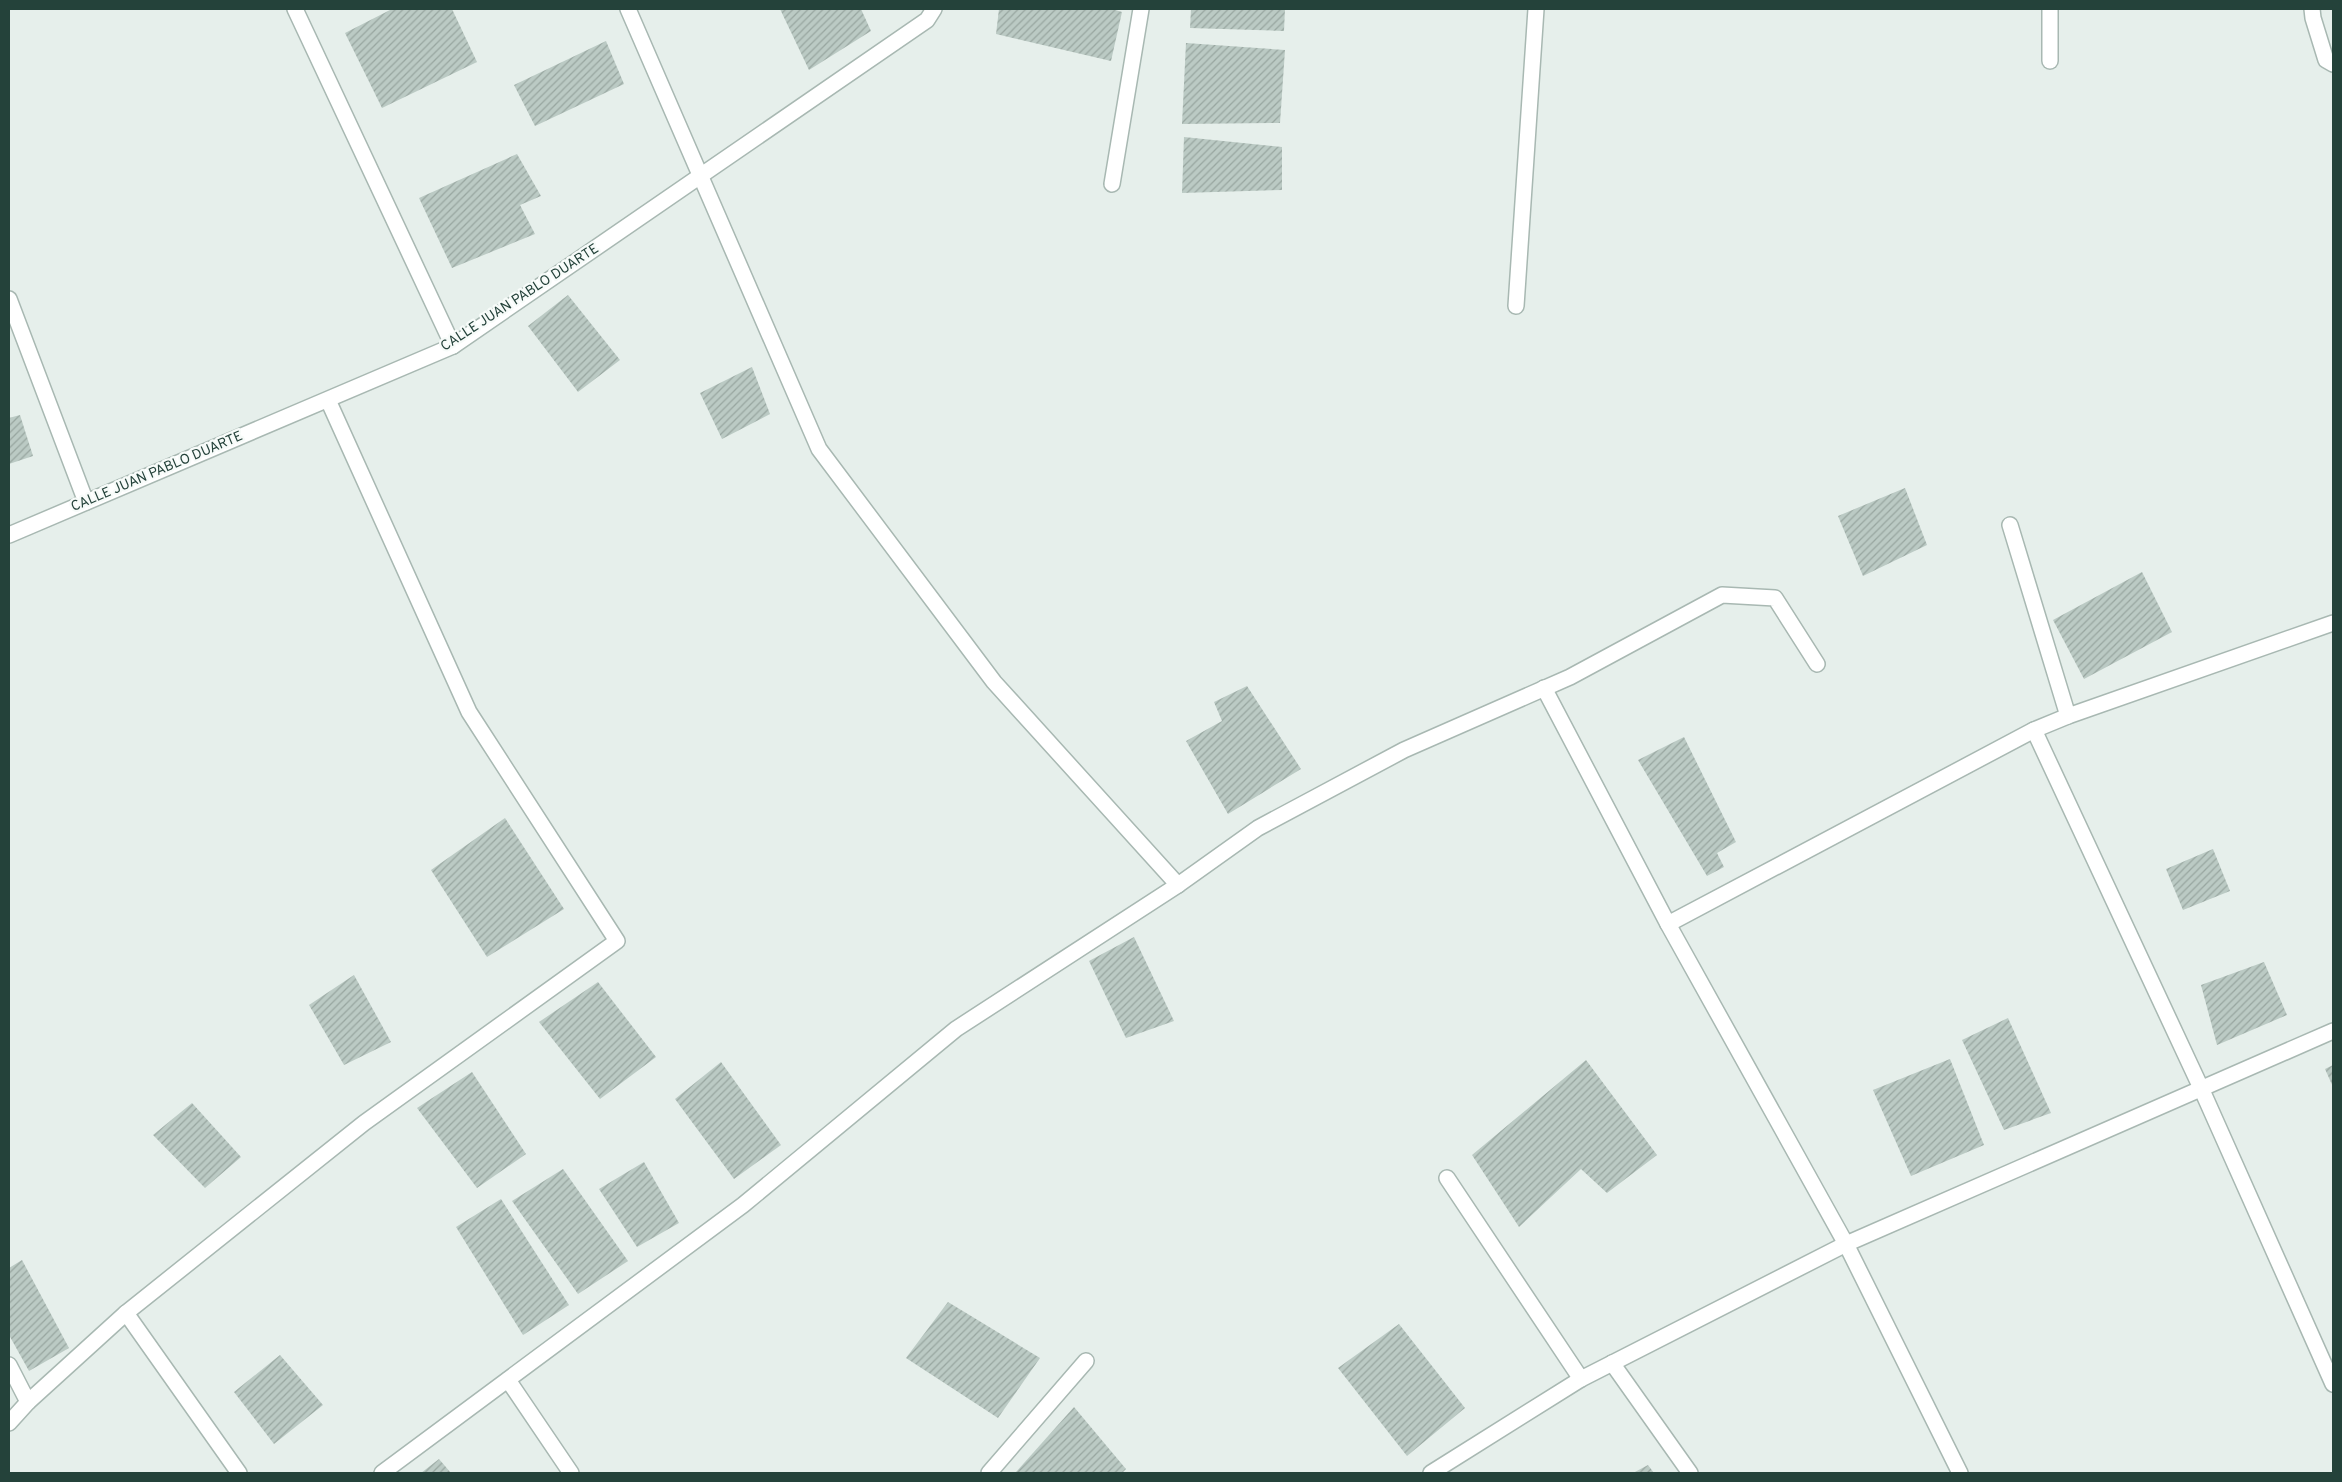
<svg xmlns="http://www.w3.org/2000/svg" width="2342" height="1482" font-family="Overpass,sans-serif">
	<style>
		.building { fill: url(#building-hatch) }
		.lines { fill: none; stroke-linecap: round; stroke-linejoin: round }
		.street-casing { stroke: #a8b8b2; stroke-width: 18 }
		.street { stroke: #fff; stroke-width: 15 }
		.labels { text-anchor: middle; dominant-baseline: central; stroke-width: 4.5; stroke-linejoin: round; paint-order: stroke }
		.street-label { font-size: 14px; fill: #24423a; stroke: #f7fbf9 }
	</style>
	<defs>
		<pattern id="building-hatch" width="6" height="6" patternUnits="userSpaceOnUse" patternTransform="scale(1.25)"><rect width="6" height="6" fill="#bbcac4"/><path d="M-1 1l2-2M0 6l6-6M5 7l2-2" fill="none" stroke="#98a6a0"/></pattern>
	</defs>
	<rect width="100%" height="100%" fill="#e6efeb"/>
	<g class="building">
		<polygon points="392,9 452,9 477,62 382,108 345,33"/>
		<polygon points="780,9 861,9 871,31 809,70"/>
		<polygon points="999,9 1112,9 1122,12 1111,61 996,34"/>
		<polygon points="1191,9 1285,9 1284,31 1190,28"/>
		<polygon points="606,41 624,84 535,126 514,85"/>
		<polygon points="1186,43 1285,50 1280,123 1182,124"/>
		<polygon points="1184,137 1282,147 1282,190 1182,193"/>
		<polygon points="517,154 541,196 520,205 535,234 452,268 419,198"/>
		<polygon points="568,295 620,360 578,392 528,326"/>
		<polygon points="752,367 770,414 722,439 700,393"/>
		<polygon points="20,415 33,456 9,464 9,418"/>
		<polygon points="1905,488 1927,545 1863,576 1838,516"/>
		<polygon points="2142,572 2172,632 2084,679 2053,620"/>
		<polygon points="1247,686 1301,769 1228,814 1186,741 1222,721 1214,702"/>
		<polygon points="1684,737 1736,842 1717,853 1724,867 1707,876 1638,760"/>
		<polygon points="505,818 564,909 487,957 431,870"/>
		<polygon points="2213,849 2230,891 2183,910 2166,869"/>
		<polygon points="1134,937 1174,1021 1126,1038 1089,961"/>
		<polygon points="2264,962 2287,1015 2217,1045 2201,985"/>
		<polygon points="354,975 391,1042 344,1065 309,1005"/>
		<polygon points="598,982 656,1057 600,1099 539,1022"/>
		<polygon points="2008,1018 2051,1113 2004,1130 1962,1040"/>
		<polygon points="1950,1059 1984,1145 1911,1176 1873,1090"/>
		<polygon points="1586,1060 1657,1155 1607,1193 1581,1169 1519,1227 1472,1155"/>
		<polygon points="721,1062 781,1145 734,1179 675,1099"/>
		<polygon points="2333,1065 2333,1087 2325,1069"/>
		<polygon points="472,1072 526,1154 477,1188 417,1108"/>
		<polygon points="192,1103 241,1157 205,1188 153,1135"/>
		<polygon points="644,1162 679,1223 637,1247 599,1189"/>
		<polygon points="563,1169 628,1261 578,1294 512,1201"/>
		<polygon points="501,1199 569,1305 523,1335 456,1227"/>
		<polygon points="22,1260 69,1348 29,1371 9,1335 9,1268"/>
		<polygon points="948,1302 1040,1358 998,1418 906,1358"/>
		<polygon points="1399,1324 1465,1408 1407,1456 1338,1368"/>
		<polygon points="280,1355 323,1405 274,1444 234,1392"/>
		<polygon points="1074,1407 1126,1469 1122,1473 1015,1473"/>
		<polygon points="439,1459 451,1473 421,1473"/>
		<polygon points="1648,1465 1654,1473 1633,1473"/>
	</g>
	<g class="lines">
		<defs>
			<g id="street">
				<polyline points="295,9 453,346"/>
				<polyline points="628,9 819,449 994,682 1178,885"/>
				<polyline points="2312,9 2313,18 2326,60 2333,64"/>
				<polyline points="2050,61 2050,9"/>
				<polyline points="1112,184 1141,9"/>
				<polyline points="9,299 86,502"/>
				<polyline points="1516,306 1536,9"/>
				<polyline points="2010,525 2068,716"/>
				<polyline points="9,535 453,346 927,20 934,9"/>
				<polyline points="1544,688 1668,924 1846,1244 1960,1473"/>
				<polyline points="2034,730 2201,1088 2333,1384"/>
				<polyline points="1668,924 2034,730 2068,716 2333,623"/>
				<polyline points="1447,1178 1581,1379"/>
				<polyline points="126,1313 239,1473"/>
				<polyline points="1612,1363 1690,1473"/>
				<polyline points="9,1365 28,1402"/>
				<polyline points="508,1380 571,1473"/>
				<polyline points="9,1423 28,1402 126,1313 364,1123 617,941 469,712 328,400"/>
				<polyline points="382,1473 743,1205 956,1029 1178,885 1258,828 1404,750 1570,677 1722,595 1775,598 1817,664"/>
				<polyline points="989,1473 1086,1361"/>
				<polyline points="1431,1473 1581,1379 1846,1244 2333,1031"/>
			</g>
		</defs>
		<use href="#street" class="street-casing"/>
		<use href="#street" class="street"/>
	</g>
	<g class="labels">
		<g class="street-label">
			<text transform="translate(520 298) rotate(-33)">CALLE JUAN PABLO DUARTE</text>
			<text transform="translate(157 472) rotate(-23)">CALLE JUAN PABLO DUARTE</text>
		</g>
	</g>
	<rect width="2342" height="1482" fill="none" stroke="#24423a" stroke-width="20"/>
</svg>
